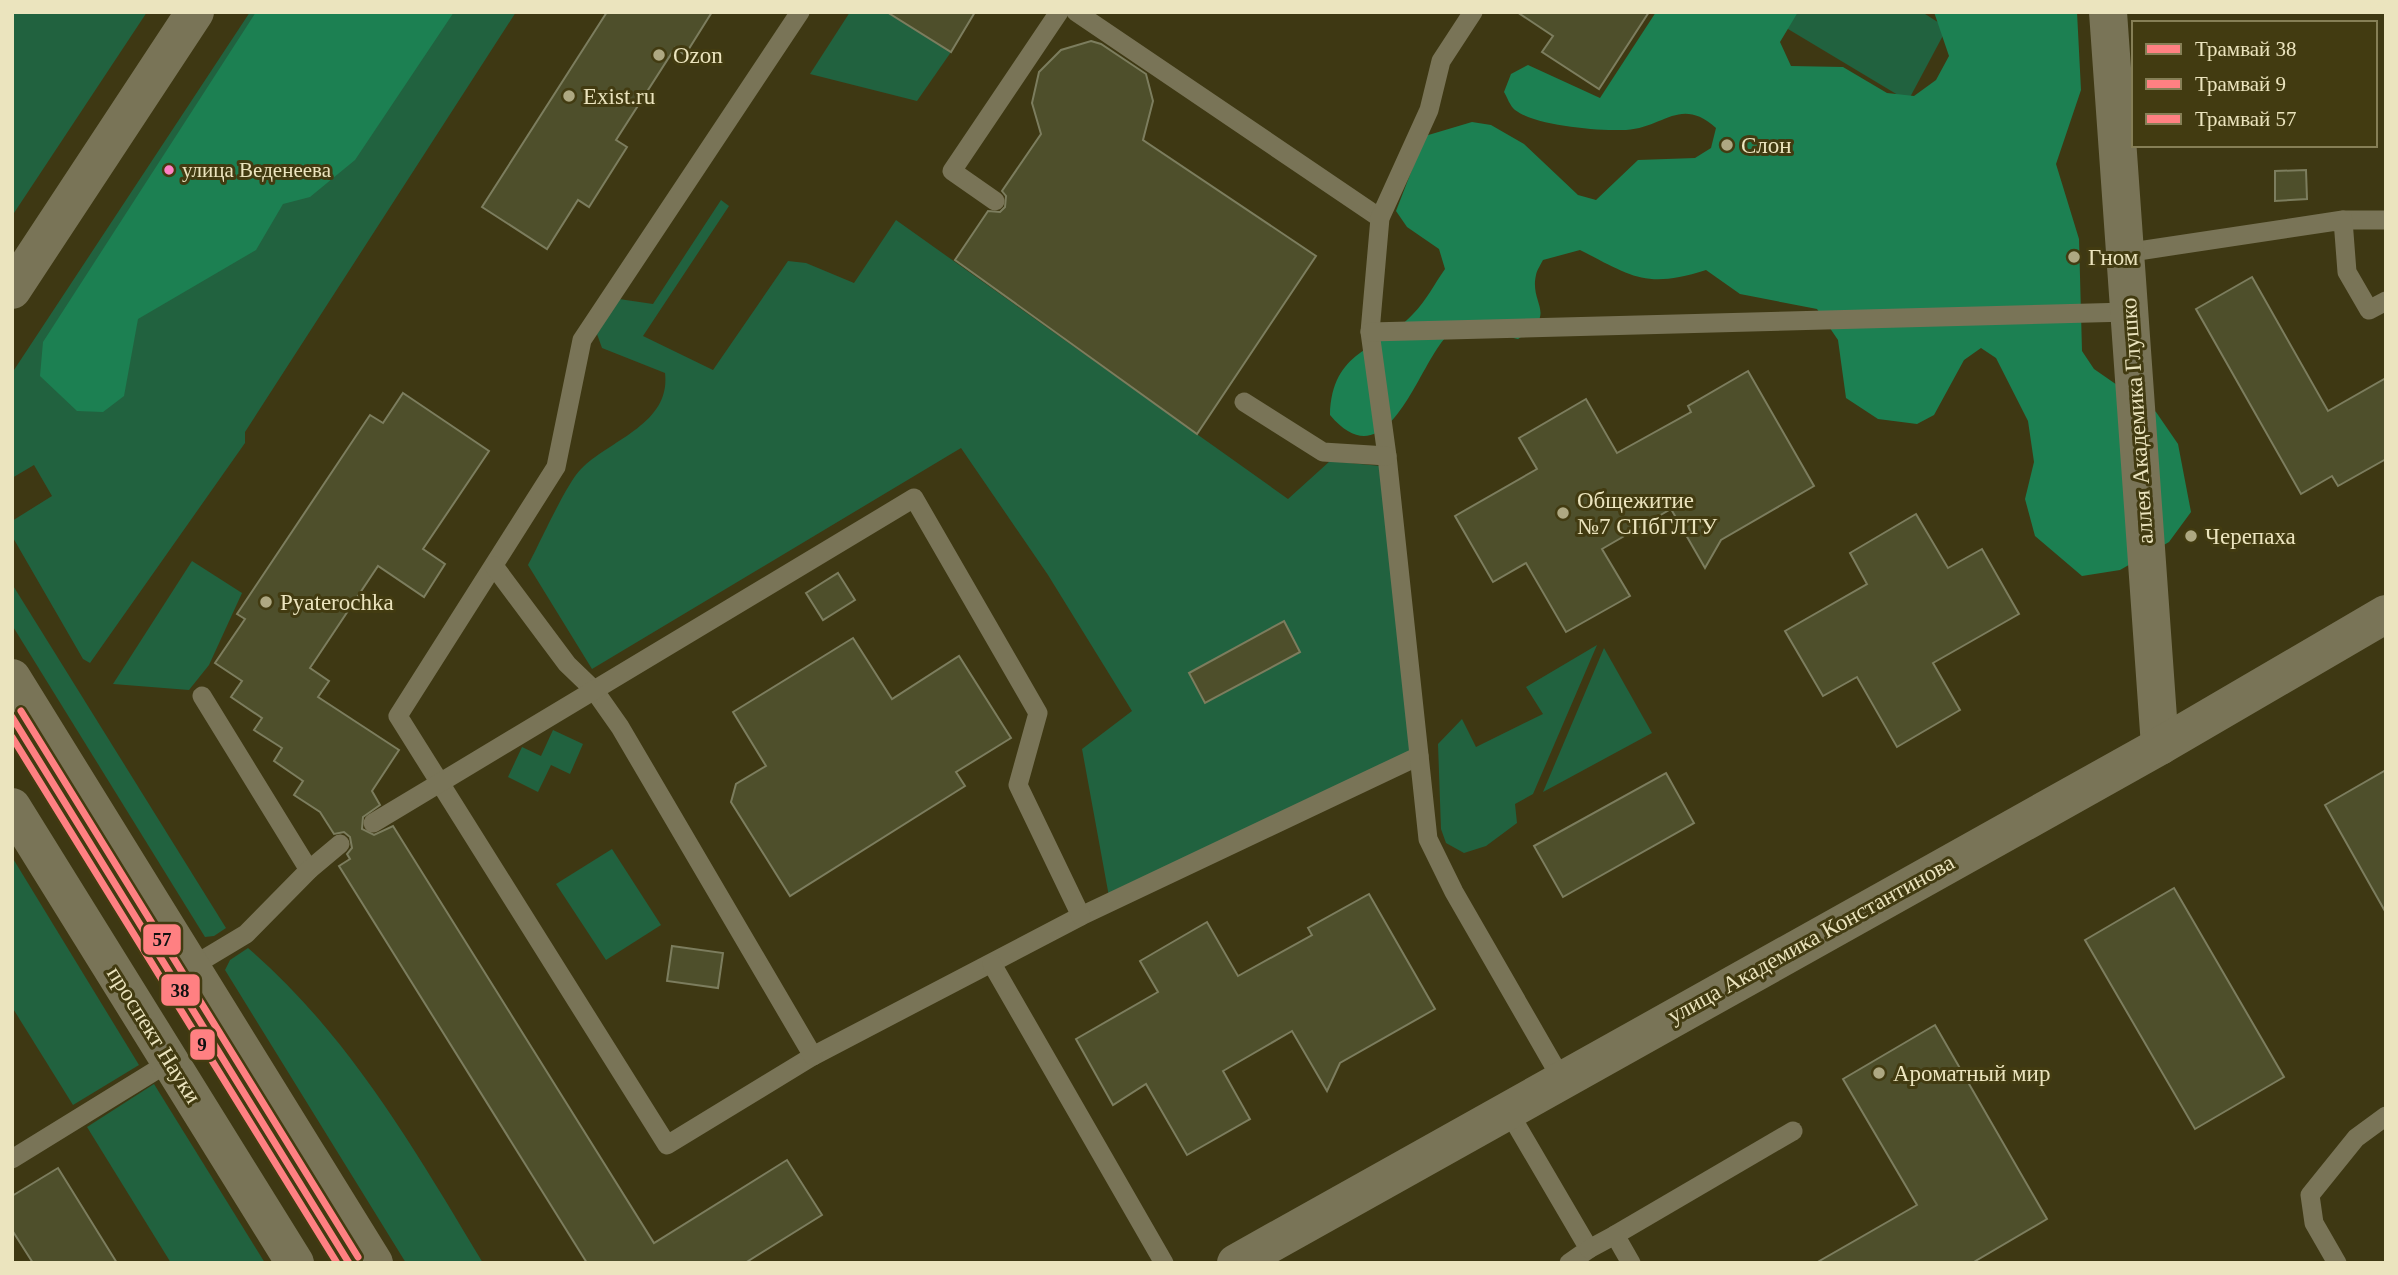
<svg xmlns="http://www.w3.org/2000/svg" width="2398" height="1275" font-family="Georgia,serif">
	<style>
		.green { fill: #21623f }
		.forest { fill: #1c8052 }
		.building { fill: #4e4f2b; stroke: #7c7d5e; stroke-width: 2 }
		.lines { fill: none; stroke-linecap: round; stroke-linejoin: round }
		.service { stroke: #797457; stroke-width: 19 }
		.minor { stroke: #797457; stroke-width: 38 }
		.tertiary { stroke: #797457; stroke-width: 38 }
		.secondary { stroke: #797457; stroke-width: 38 }
		.tram-1-casing { stroke: #423b11; stroke-width: 12 }
		.tram-2-casing { stroke: #423b11; stroke-width: 12 }
		.tram-3-casing { stroke: #423b11; stroke-width: 12 }
		.tram-1 { stroke: #ff8082; stroke-width: 7 }
		.tram-2 { stroke: #ff8082; stroke-width: 7 }
		.tram-3 { stroke: #ff8082; stroke-width: 7 }
		.poi-dot { fill: #aea882; stroke: #423b11; stroke-width: 2.5 }
		.bus-dot { fill: #ff80c5; stroke: #423b11; stroke-width: 2.5 }
		.labels { text-anchor: middle; dominant-baseline: central; stroke-width: 6; stroke-linejoin: round; paint-order: stroke }
		.bus-label { font-size: 21px; fill: #ebe4be; stroke: #423b11; text-anchor: start }
		.poi-label { font-size: 23px; fill: #ebe4be; stroke: #423b11; text-anchor: start }
		.street-label { font-size: 23px; fill: #ebe4be; stroke: #423b11 }
		.line-badge { stroke: #423b11; stroke-width: 2.5 }
		.pale-badge-label { font-size: 19px; text-anchor: middle; font-weight: bold; fill: #111 }
	</style>
	<rect width="100%" height="100%" fill="#3e3813"/>
	<g class="green">
		<polygon points="12,12 147,12 12,216"/>
		<polygon points="250,12 516,12 245,432 245,443 90,663 83,659 12,536 12,521 52,496 34,465 12,478 12,373"/>
		<polygon points="850,12 887,12 951,52 917,101 810,74"/>
		<polygon points="1789,12 1922,12 1947,28 1908,101 1778,23"/>
		<path d="M721,200l8,6 -86,130 70,34 75,-109 18,2 48,20 42,-63 392,279 42,-38 50,5 39,290 -309,146 -28,-153 50,-38 -84,-136 -87,-127 -369,221 -64,-104c12,-22 38,-81 53,-96 30,-30 90,-45 84,-96l-63,-25 -5,-14 22,-35 34,5z"/>
		<polygon points="192,561 242,593 209,665 189,690 113,684"/>
		<polygon points="12,584 226,928 214,936 205,937 12,625"/>
		<polygon points="1597,645 1533,794 1515,804 1517,823 1486,846 1464,853 1446,843 1441,829 1438,744 1462,719 1476,747 1543,714 1526,687"/>
		<polygon points="1604,648 1652,733 1543,792"/>
		<polygon points="553,730 583,744 570,774 551,765 538,792 508,777 522,747 541,756"/>
		<polygon points="612,849 661,925 606,960 556,884"/>
		<polygon points="12,857 139,1065 73,1105 12,1007"/>
		<path d="M248,948c101,87 167,202 235,315h-77l-181,-293 5,-10z"/>
		<polygon points="154,1084 265,1263 171,1263 87,1127"/>
	</g>
	<g class="forest">
		<polygon points="256,12 454,12 355,160 310,197 283,204 256,250 138,319 124,396 103,412 77,411 40,376 43,342"/>
		<path d="M1656,12h142l-18,30 11,24 52,1 44,26 27,3 22,-16 13,-24 -15,-44h143l4,78 -25,74 23,75 3,112 12,18 62,43 22,32 13,68 -22,30 -49,28 -38,6 -47,-40 -10,-37 9,-37 -6,-41 -32,-63 -15,-10 -17,12 -30,55 -17,9 -39,-5 -32,-21 -8,-58 -21,-31 -77,-15 -34,-24c-60,19 -73,7 -126,-20l-37,10c-2,4 -6,10 -7,15 -7,30 24,39 -18,64l-56,-13c-5,3 -10,5 -14,9 -30,28 -60,149 -118,80 2,-66 47,-63 83,-101 13,-13 22,-31 32,-45l-6,-20 -32,-22 -11,-16 29,-75 47,-14 19,3 33,19 54,51 18,5 42,-40 57,-2 16,-10 5,-20c-36,-32 -52,0 -90,2 -26,1 -90,-4 -111,-20 -5,-4 -8,-13 -11,-18l7,-18 17,-9 72,33z"/>
	</g>
	<g class="building">
		<polygon points="607,12 712,12 685,55 675,48 616,140 627,147 589,207 578,200 547,249 482,207"/>
		<polygon points="887,12 975,12 951,52"/>
		<polygon points="1517,12 1649,12 1599,89 1542,52 1553,36"/>
		<polygon points="1091,41 1101,44 1146,74 1153,101 1143,140 1316,256 1197,434 955,260 988,211 1000,212 1005,207 1006,196 1002,191 1041,134 1032,103 1039,72 1061,50"/>
		<polygon points="2306,170 2307,199 2275,201 2275,171"/>
		<polygon points="2252,277 2328,411 2386,378 2386,459 2338,486 2332,476 2301,494 2196,309"/>
		<polygon points="1748,371 1814,486 1721,540 1705,568 1671,509 1602,549 1630,596 1566,632 1526,563 1493,582 1455,516 1537,469 1519,438 1586,399 1617,453 1691,412 1688,406"/>
		<polygon points="403,393 489,451 423,549 445,564 424,597 378,566 310,668 329,681 318,697 399,750 372,791 380,805 363,817 362,829 374,835 393,826 654,1243 787,1160 822,1215 745,1263 587,1263 339,866 350,859 347,854 352,848 350,837 344,832 334,834 320,812 294,795 303,781 274,761 282,748 254,730 262,718 231,697 242,681 215,663 245,619 237,614 370,415 383,423"/>
		<polygon points="1916,514 1948,568 1982,549 2019,614 1933,663 1960,710 1897,747 1857,677 1823,696 1785,631 1867,584 1850,553"/>
		<polygon points="838,573 855,600 823,620 806,593"/>
		<polygon points="1284,621 1300,652 1205,703 1189,673"/>
		<polygon points="853,638 892,699 959,656 1011,738 956,772 965,786 790,896 731,802 736,784 766,766 733,712"/>
		<polygon points="2386,770 2386,913 2325,805"/>
		<polygon points="1666,773 1694,823 1563,897 1534,846"/>
		<polygon points="2174,888 2284,1077 2195,1129 2085,940"/>
		<polygon points="1369,894 1435,1009 1340,1063 1327,1091 1292,1031 1223,1071 1250,1119 1187,1155 1146,1084 1113,1105 1076,1039 1158,992 1140,961 1207,922 1238,976 1312,935 1308,928"/>
		<polygon points="672,946 723,953 718,988 667,981"/>
		<polygon points="1935,1025 2047,1219 1972,1263 1816,1263 1917,1205 1843,1079"/>
		<polygon points="58,1168 117,1263 33,1263 12,1230 12,1196"/>
	</g>
	<g class="lines">
		<g class="service">
			<polyline points="800,12 582,340 556,467 398,716 667,1145 813,1056 1081,916 1419,756"/>
			<polyline points="1076,12 1380,218"/>
			<polyline points="1473,12 1441,61 1429,110 1380,218 1370,332 1387,456 1428,839 1454,892 1561,1078"/>
			<polyline points="995,201 952,171 1059,12"/>
			<polyline points="2343,220 2386,220"/>
			<polyline points="2125,253 2343,220 2347,272 2369,310 2386,301"/>
			<polyline points="1370,332 2129,312"/>
			<polyline points="1244,402 1323,452 1387,456"/>
			<polyline points="494,566 567,664 594,690 620,727 813,1056"/>
			<polyline points="202,696 309,870"/>
			<polyline points="373,823 914,498 1038,713 1018,785 1081,916"/>
			<polyline points="992,964 1164,1263"/>
			<polyline points="191,967 246,934 309,870 340,844"/>
			<polyline points="1507,1109 1589,1249 1569,1263"/>
			<polyline points="12,1159 171,1061"/>
			<polyline points="1615,1235 1793,1131"/>
			<polyline points="1589,1249 1615,1235 1631,1263"/>
			<polyline points="2337,1263 2314,1223 2310,1195 2356,1138 2386,1116"/>
		</g>
		<g class="minor">
			<polyline points="2108,12 2160,746"/>
			<polyline points="1236,1263 2160,746 2386,614"/>
		</g>
		<polyline class="tertiary" points="12,290 195,12"/>
		<g class="secondary">
			<polyline points="12,678 374,1263"/>
			<polyline points="12,807 295,1263"/>
		</g>
		<defs>
			<polyline id="tram-1" points="12,717 349,1263"/>
			<polyline id="tram-2" points="12,737 337,1263"/>
			<polyline id="tram-3" points="21,711 358,1257"/>
		</defs>
		<use href="#tram-1" class="tram-1-casing"/>
		<use href="#tram-2" class="tram-2-casing"/>
		<use href="#tram-3" class="tram-3-casing"/>
		<use href="#tram-1" class="tram-1"/>
		<use href="#tram-2" class="tram-2"/>
		<use href="#tram-3" class="tram-3"/>
	</g>
	<g class="poi-dot">
		<circle cx="659" cy="55" r="7"/>
		<circle cx="569" cy="96" r="7"/>
		<circle cx="1727" cy="145" r="7"/>
		<circle cx="2074" cy="257" r="7"/>
		<circle cx="1563" cy="513" r="7"/>
		<circle cx="2191" cy="536" r="7"/>
		<circle cx="266" cy="602" r="7"/>
		<circle cx="1879" cy="1073" r="7"/>
	</g>
	<circle class="bus-dot" cx="169" cy="170" r="6"/>
	<g class="labels">
		<g class="bus-label">
			<text x="182" y="170">улица Веденеева</text>
		</g>
		<g class="poi-label">
			<text x="673" y="55">Ozon</text>
			<text x="583" y="96">Exist.ru</text>
			<text x="1741" y="145">Слон</text>
			<text x="2088" y="257">Гном</text>
			<text x="1577" y="500">Общежитие<tspan x="1577" dy="26">№7 СПбГЛТУ</tspan></text>
			<text x="2205" y="536">Черепаха</text>
			<text x="280" y="602">Pyaterochka</text>
			<text x="1893" y="1073">Ароматный мир</text>
		</g>
		<g class="street-label">
			<text transform="translate(2137 421) rotate(-94)">аллея Академика Глушко</text>
			<text transform="translate(1811 939) rotate(-29)">улица Академика Константинова</text>
			<text transform="translate(154 1035) rotate(58)">проспект Науки</text>
		</g>
	</g>
	<g class="line-badge">
		<rect x="142" y="923" width="40" height="33" rx="7" fill="#ff8082"/>
		<rect x="160" y="973" width="41" height="34" rx="7" fill="#ff8082"/>
		<rect x="189" y="1028" width="27" height="33" rx="7" fill="#ff8082"/>
	</g>
	<g class="pale-badge-label">
		<text x="162" y="946">57</text>
		<text x="180" y="997">38</text>
		<text x="202" y="1051">9</text>
	</g>
	<rect width="2398" height="1275" fill="none" stroke="#ebe4be" stroke-width="28"/>
	<rect x="2132" y="21" width="245" height="126" fill="#423b11" stroke="#867f56" stroke-width="2"/>
	<rect x="2146" y="44" width="35" height="10" fill="#ff8082" stroke="#867f56" stroke-width="2"/>
	<text x="2195" y="56" font-size="21" fill="#ebe4be">Трамвай 38</text>
	<rect x="2146" y="79" width="35" height="10" fill="#ff8082" stroke="#867f56" stroke-width="2"/>
	<text x="2195" y="91" font-size="21" fill="#ebe4be">Трамвай 9</text>
	<rect x="2146" y="114" width="35" height="10" fill="#ff8082" stroke="#867f56" stroke-width="2"/>
	<text x="2195" y="126" font-size="21" fill="#ebe4be">Трамвай 57</text>
</svg>
